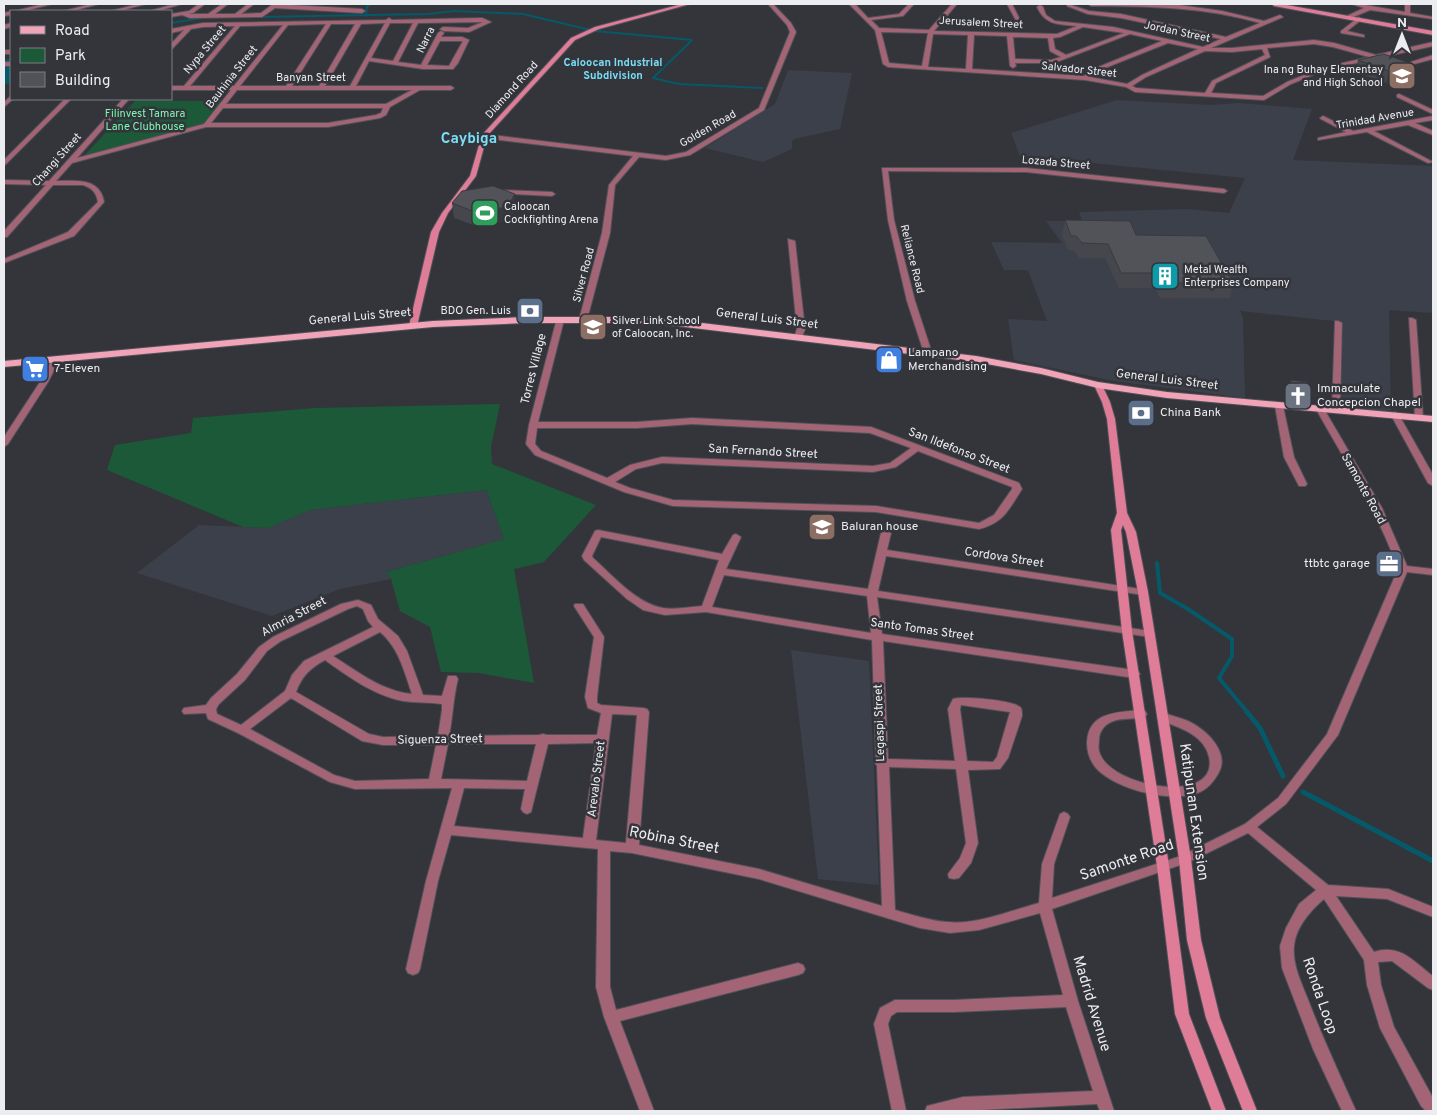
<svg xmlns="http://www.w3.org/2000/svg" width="1437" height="1115" font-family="Overpass,sans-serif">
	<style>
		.built { fill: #3c404a }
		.green { fill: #1b5938 }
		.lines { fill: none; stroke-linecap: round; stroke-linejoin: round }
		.stream-far2 { stroke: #055968; stroke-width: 2 }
		.stream-far1 { stroke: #055968; stroke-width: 4 }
		.stream { stroke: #055968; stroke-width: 5 }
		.river { stroke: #055968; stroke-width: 24 }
		.street-casing { stroke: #515258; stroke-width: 2 }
		.secondary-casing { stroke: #515258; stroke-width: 2 }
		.primary-casing { stroke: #515258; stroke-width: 2 }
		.street { fill: #a36575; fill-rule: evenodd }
		.secondary { fill: #df7d99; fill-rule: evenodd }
		.primary { fill: #f1a4b8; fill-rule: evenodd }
		.wall { fill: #46474d }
		.shaded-wall { fill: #393a3e }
		.building { fill: #515359; stroke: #393a3e }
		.labels { text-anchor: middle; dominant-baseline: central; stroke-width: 5; stroke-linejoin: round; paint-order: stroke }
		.far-street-label { font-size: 11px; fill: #ecedf1; stroke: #33353b }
		.far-neighbourhood-label { font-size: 11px; font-weight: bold; fill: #79def6; stroke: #33353b }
		.far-poi-label { font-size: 11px; fill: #ecedf1; stroke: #33353b; text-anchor: start }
		.far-park-label { font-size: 11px; fill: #7cfab2; stroke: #33353b }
		.street-label { font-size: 12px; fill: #ecedf1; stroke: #33353b }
		.poi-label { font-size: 12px; fill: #ecedf1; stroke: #33353b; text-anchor: start }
		.far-district-label { font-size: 15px; font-weight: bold; fill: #79def6; stroke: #33353b }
		.near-street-label { font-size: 15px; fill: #ecedf1; stroke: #33353b }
	</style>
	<rect width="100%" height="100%" fill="#33353b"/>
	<g class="built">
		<polygon points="788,70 852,73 840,129 794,139 792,141 792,149 763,162 705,148 775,104"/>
		<polygon points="1117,100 1211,105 1239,103 1312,109 1293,160 1433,166 1433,313 1389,310 1391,413 1341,409 1343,322 1240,311 1243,318 1245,398 1114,381 1014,360 1008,319 1047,321 1028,270 1004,270 991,242 1062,243 1046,221 1082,221 1079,212 1187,209 1229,213 1245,178 1020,156 1011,133"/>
		<polygon points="486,490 504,539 386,572 391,579 340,589 272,616 137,573 199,525 268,528 309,510"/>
		<polygon points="791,650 869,661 879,885 818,879"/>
	</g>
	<g class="green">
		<polygon points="135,101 223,101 207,123 83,157"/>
		<polygon points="500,404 491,447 492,464 596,505 544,562 514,569 534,683 479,673 441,672 430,627 400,611 391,579 386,572 504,539 486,490 310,510 268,528 243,527 107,470 115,445 191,433 193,418 315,408"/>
	</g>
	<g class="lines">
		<g class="stream-far2">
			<polyline points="366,16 367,6 371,4"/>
			<polyline points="258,17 428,14 454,11 523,14 595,31 692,40 653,78 679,84 762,88"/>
			<polyline points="171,23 201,18"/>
		</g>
		<polyline class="stream-far1" points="1157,563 1160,593 1188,609 1232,639 1232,656 1219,678 1248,713"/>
		<g class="stream">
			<polyline points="1247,712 1260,728 1283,776"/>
			<polyline points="1303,792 1433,861"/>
		</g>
		<polyline class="river" points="4,72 11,71"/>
		<defs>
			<g id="street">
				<polygon points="43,4 52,4 24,11 15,11"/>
				<polygon points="91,4 99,4 72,11 64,11"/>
				<polygon points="138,4 146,4 119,11 111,11"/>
				<polygon points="174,4 182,4 158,11 150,11"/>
				<polygon points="199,4 205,4 193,13 188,14 208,14 222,4 228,4 215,14 235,14 248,4 254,4 241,14 261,13 273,4 362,9 365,11 362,13 275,8 262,17 190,18 182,15 171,17 171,14 189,11"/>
				<polygon points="768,4 773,4 791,23 796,32 764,110 690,155 666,160 639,157 615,185 610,233 587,320 583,322 580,322 579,320 602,233 609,185 633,156 484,138 481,136 484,134 666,156 686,152 759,108 790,32 787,25"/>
				<path d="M849,4h6l13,14 31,-4 10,-10h5l-11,12 -32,4 8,8 50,2 23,-26h5l-23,27 123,3 20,-8c-18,-2 -31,0 -40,-19l3,-2 3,2 3,8 9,6 58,6 90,20 18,-8 -100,-21 -33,-4 -21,-8 1,-2 21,7 32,3 105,23 34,-14c-55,-16 -112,-17 -169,-17l-3,-2 91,1 43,6 42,10 16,-6 3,2 -72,31h21l82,-8 20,3 42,12 57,-13v4l-108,24 -34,14 -27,16 -129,-8 -9,-5 -41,-7 -197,-13 -5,-3 -8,-34zM1083,27l41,6 -58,22 -11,-6 -2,-11 7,-1zM881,32l47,1 -6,33 -33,-3zM933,34l35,1 -2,34 -38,-2zM1130,34l32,7 -66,27 -12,8 -112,-7 2,-34 33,1 3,30 3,2 3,-2 -1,-3h39zM1013,37l35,1 2,13 11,6 -10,3 -36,-1zM1168,43l30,6 -56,26 -15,9 -37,-7 10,-7zM1314,44l19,3 36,10 -48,11 -34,14 -24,14 -52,-3 5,-10 54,-26 -3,-9zM1262,49l3,6 -53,26 -7,12 -69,-5 -4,-2 14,-9 59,-26 27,1z"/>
				<polygon points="1007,4 1012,4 1022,24 1018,24"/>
				<polygon points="1352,4 1360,4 1405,12 1405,4 1410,4 1410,13 1433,17 1433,19 1370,10 1351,18 1347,18 1347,16 1364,8"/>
				<polygon points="11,11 11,15 4,16 4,13"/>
				<polygon points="1359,17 1361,20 1347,31 1364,35 1364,37 1341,33 1341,31"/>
				<path d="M389,18l3,2 90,-2 9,4 -22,10 -26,-1 -3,-2 3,-2 25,1 15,-6 -65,1 -20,39 23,3 17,-32 3,-2 3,2 -3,4h21l7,3 -11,23 -5,6h-30l-54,-8 -13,25h95l3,2 -3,2h-31l-30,17 -4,8 -6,3 -52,9h-122l-134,36 -16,18c19,0 44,-4 48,21l-30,34 -70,27v-4l64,-27 30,-30c-2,-10 -6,-14 -15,-17h-30l-46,52h-3v-6l42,-46 -42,-1v-4l45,1 74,-82h6l-52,59 127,-34 27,-34h-60v-4h13l51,-60 -32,1 -12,2 -20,21v-6l13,-14 -13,3v-4l32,-6 183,-3zM385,23l-35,63h-25l36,-62zM390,23h23l-20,38 -22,-3zM326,24l-40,62h-46l48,-61zM331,24h24l-36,62h-27zM283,25l-49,61h-44l50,-60zM440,41h23l-14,25 -22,-1zM237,90h175l-26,14h-160zM223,108h160l-2,5 -5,2 -48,8h-117z"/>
				<polygon points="11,23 11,27 4,29 4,25"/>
				<rect x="4" y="50" width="7" height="4"/>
				<polygon points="1433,55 1433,59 1414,64 1411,62"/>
				<rect x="4" y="62" width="7" height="4"/>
				<polygon points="1399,94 1433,110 1433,114 1397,97 1397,95"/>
				<polygon points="11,96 13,99 4,107 4,102"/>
				<polygon points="65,99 71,99 6,164 4,165 4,160"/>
				<polygon points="1323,116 1353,131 1433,116 1433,120 1415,123 1433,131 1433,135 1408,125 1374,131 1433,162 1428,163 1367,132 1318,140 1318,138 1346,132 1321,119 1320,118"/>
				<polygon points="882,168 1026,168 1224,189 1227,191 1224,193 1026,172 888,171 894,220 915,301 932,353 928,355 924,353 907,301 888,220"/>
				<polygon points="498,190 552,192 555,194 552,196 496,193 495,192"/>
				<polygon points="788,239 795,241 805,329 802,337 798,339 794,337 797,329"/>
				<path d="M557,318h3l4,2 -26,102h99l55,-4 179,9 148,56 3,6c-13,20 -18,34 -43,40l-103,-17 -203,-6 -49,-14 -89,-37 -9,-11 3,-19zM692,424l178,9 41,15 -21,15 -17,3 -211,-9 -32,8 -23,13 -66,-27 -6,-7 2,-16h100zM918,451l94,36v2l-18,26 -15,8 -103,-17 -203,-6 -43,-12 -15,-6 21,-13 26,-6 211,9 23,-5z"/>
				<polygon points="1409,318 1412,318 1416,320 1423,417 1419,420 1415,417"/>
				<polygon points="1335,321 1338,321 1342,323 1340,410 1336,413 1332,410"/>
				<polygon points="53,357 59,357 60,359 48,382 8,444 4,447 4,437 40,382"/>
				<polygon points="1279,403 1283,406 1294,457 1307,484 1305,486 1299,486 1284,457 1275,406"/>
				<path d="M1320,406l4,3 58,99 25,58 26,3v6l-26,-3 -69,163 -52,69 -29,23 71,58 60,4 45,18v10l-46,-18 -51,-3 38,56c26,-9 40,10 59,24v14l-5,-2 -36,-27 -14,1 3,23 13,42 39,71v13h-7l-5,-5 -41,-78 -13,-43 -3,-25 -40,-61c-14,12 -28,28 -30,47 -2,19 8,38 15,56 14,37 31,73 47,109h-14l-29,-62 -31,-81 -2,-22 6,-18 13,-24 17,-14 -68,-57 -59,29 -137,47 26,92 36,110h-14l-3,-7 -136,7h-36l2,-5 36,-9 130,-6 -27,-84 -112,5h-57l-6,4 -3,8 18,87h-14l-18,-87 6,-16 15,-8h59l109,-5 -23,-82 -61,17 -29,3 -30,-5 -161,-49 -127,-26 -22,-2v136l6,23 182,-47 5,2 2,4 -2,4 -5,2 -178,46 34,90h-14l-36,-94 -8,-30 2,-138 -147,-14 -13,46 -18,88 -2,4 -5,2 -5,-2 -2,-4 20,-88 26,-93 -97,1 -25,-7 -92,-49 -30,-14 -2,-6 -22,1 -2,-3 2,-3 22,-3 5,-7 26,-24 22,-27 14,-10 68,-33 17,-4 13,5 7,14 20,17 9,15 16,44 19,1 6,-20h8l2,3c-5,19 -5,38 -9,57l90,-1 4,-1 4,1h50l4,-22 -13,-5 -3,-11 9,-60 -20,-31 1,-2h8l21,33 -7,60v6l4,2 42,3 4,1 2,3 -10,133 120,24 123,37 -5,-140 -2,-3 1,-2 -4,-121 -166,-28 -41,3 -22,-5 -16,-11 -43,-39 -2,-4 13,-25 3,-1 124,24 11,-19 3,-1 5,3 -15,32 142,20 13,-56 5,-3 5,3 -4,17 260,40 1,2 -1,2 -4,1 -257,-39 -8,35 272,40 5,3 -5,3 -273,-40 5,37 252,36 4,1 2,3 -2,3 -4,1 -251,-37 5,118 67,2 -7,-52 5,-10c10,-3 62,1 68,9 1,2 1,6 1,8l-14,42 -8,11 -32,1 10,73 -7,20 -12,15 -5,1 -5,-1 -1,-4 12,-16 6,-15 -10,-74 -67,-2 6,143c18,5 35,11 53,12 28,3 64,-12 91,-19l3,-39 18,-50 4,-2 4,2 2,3 -16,47 -2,34 129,-42 64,-32 33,-26 49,-64 71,-165c-20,-57 -53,-108 -82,-160zM601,537l118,23 -17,46c-12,1 -27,4 -39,2 -26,-4 -51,-33 -70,-50l-1,-2zM724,575l143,21 4,37 -159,-26zM357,606l6,3 5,12 5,6 -69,34 -12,14 -7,16 -44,34 -24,-11 -1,-5 3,-5 26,-24 22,-29 14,-10 67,-32zM380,632c19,16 24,39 32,62 -30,-3 -54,-22 -79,-38zM325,660c24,17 48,35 78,41 13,2 26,1 39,3v6l-4,26 -55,1 -14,-3 -73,-42c6,-16 14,-24 29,-32zM291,698l71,43 21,4h53l-7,34 -74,2 -21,-6 -84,-46zM961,705l49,7 -13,45 -4,5 -26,-1 -7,-52zM612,714l25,1 -11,128 -30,-3zM596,743l-13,95 -129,-12 10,-38 61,1 -4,20 2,3 4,2 4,-2 17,-68zM448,744h88l-9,37 -86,-2z"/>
				<polygon points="1395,412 1399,415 1433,475 1433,486 1428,483 1391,415"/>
				<path d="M1141,710l4,1 2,3 -2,3c-11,3 -24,0 -34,5 -7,3 -12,10 -12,18 0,3 -1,8 0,11 9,37 121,55 110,6 -5,-23 -31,-30 -50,-37l-2,-3 2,-3 4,-1c8,2 17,5 25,8 19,9 43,32 30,53 -4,7 -9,13 -16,17 -27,14 -86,-1 -106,-23 -6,-7 -9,-16 -9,-25 1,-31 30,-31 54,-33z"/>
			</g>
			<g id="secondary">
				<polygon points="682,4 690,4 599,29 575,40 487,136 476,176 448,213 439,232 417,326 413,328 410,328 409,326 431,232 442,213 470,176 482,135 571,38 595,27"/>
				<polygon points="1272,4 1281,4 1433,31 1433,35 1274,6"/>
				<polygon points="1098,382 1102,385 1110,402 1115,419 1127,513 1136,532 1148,592 1191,859 1201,940 1220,1018 1257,1111 1243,1111 1206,1018 1187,940 1179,859 1138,592 1126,532 1123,525 1121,530 1132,631 1169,866 1189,1014 1226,1111 1212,1111 1175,1014 1157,866 1122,631 1111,530 1117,513 1107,419 1102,402 1094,385"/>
			</g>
			<polygon id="primary" points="525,317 652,317 976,356 1041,368 1098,382 1167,392 1433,416 1433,422 1167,398 1098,388 1041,374 976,362 652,323 525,323 433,327 4,367 4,361 433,321"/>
		</defs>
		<use href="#street" class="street-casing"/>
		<use href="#secondary" class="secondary-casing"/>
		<use href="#primary" class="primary-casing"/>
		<use href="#street" class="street"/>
		<use href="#secondary" class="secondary"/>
		<use href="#primary" class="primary"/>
	</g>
	<g class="wall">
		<polygon points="1358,60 1412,77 1386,83 1355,72"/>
		<polygon points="452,203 516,208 508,221 476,226 454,218"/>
		<polygon points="1065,220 1136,235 1233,283 1230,298 1160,298 1155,288 1119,288 1105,258 1079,258 1074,250 1068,250 1062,235"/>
		<polygon points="1291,380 1309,395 1306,403 1289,401 1289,388"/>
	</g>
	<g class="shaded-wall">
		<polygon points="1415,65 1412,77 1386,83 1389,71"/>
		<polygon points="515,194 516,208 508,221 476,226 475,212"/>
	</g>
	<g class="building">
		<polygon points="1384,54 1415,65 1389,71 1358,60"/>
		<polygon points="493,186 515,194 507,207 475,212 452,203 462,191"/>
		<polygon points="1065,220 1130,221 1136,235 1206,236 1233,283 1163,283 1158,273 1121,273 1108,244 1082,243 1076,236 1071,236"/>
		<polygon points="1291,380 1308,382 1309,395 1291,393"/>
	</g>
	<defs>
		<symbol id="school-square" viewBox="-11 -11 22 22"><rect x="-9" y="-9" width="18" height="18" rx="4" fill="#8d6e63" stroke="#33353b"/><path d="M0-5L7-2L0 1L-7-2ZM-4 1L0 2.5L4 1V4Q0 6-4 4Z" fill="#fff"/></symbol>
		<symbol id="stadium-square" viewBox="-11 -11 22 22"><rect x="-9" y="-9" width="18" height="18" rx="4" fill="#2e9e5b" stroke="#33353b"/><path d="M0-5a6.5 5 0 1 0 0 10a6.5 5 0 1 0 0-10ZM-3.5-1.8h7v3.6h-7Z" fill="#fff"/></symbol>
		<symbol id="building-square" viewBox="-11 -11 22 22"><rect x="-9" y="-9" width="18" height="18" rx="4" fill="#0f9aa8" stroke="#33353b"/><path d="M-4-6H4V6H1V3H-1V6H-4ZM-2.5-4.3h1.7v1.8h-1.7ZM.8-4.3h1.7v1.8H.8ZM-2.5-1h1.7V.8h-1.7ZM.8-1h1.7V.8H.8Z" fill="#fff"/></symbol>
		<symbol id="bank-square" viewBox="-11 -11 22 22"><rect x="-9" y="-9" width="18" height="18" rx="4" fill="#5c6f8a" stroke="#33353b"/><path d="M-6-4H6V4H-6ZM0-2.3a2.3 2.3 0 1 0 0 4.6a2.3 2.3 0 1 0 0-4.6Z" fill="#fff"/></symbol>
		<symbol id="shop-square" viewBox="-11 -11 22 22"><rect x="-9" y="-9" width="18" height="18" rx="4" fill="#3f7fe0" stroke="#33353b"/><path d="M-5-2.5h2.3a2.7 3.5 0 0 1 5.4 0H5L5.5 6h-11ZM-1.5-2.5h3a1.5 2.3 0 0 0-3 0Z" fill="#fff"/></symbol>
		<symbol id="supermarket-square" viewBox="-11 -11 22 22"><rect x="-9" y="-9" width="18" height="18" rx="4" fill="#3f7fe0" stroke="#33353b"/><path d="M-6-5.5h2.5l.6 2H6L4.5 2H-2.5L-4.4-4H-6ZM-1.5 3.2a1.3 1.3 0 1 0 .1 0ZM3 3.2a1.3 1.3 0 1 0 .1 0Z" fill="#fff"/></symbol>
		<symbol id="church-square" viewBox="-11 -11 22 22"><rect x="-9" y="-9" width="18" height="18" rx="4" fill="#6b7280" stroke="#33353b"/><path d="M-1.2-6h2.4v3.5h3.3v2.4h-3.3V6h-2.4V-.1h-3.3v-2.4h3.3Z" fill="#fff"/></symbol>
		<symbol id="office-square" viewBox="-11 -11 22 22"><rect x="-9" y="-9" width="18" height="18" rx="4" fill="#5c6f8a" stroke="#33353b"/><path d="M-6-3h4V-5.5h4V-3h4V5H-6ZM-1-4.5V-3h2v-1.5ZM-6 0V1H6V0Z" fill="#fff"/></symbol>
	</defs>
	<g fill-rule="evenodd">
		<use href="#school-square" x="1386" y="60" width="32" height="32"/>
		<use href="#stadium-square" x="469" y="197" width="32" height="32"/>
		<use href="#building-square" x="1149" y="260" width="32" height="32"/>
		<use href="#bank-square" x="514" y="295" width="32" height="32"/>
		<use href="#school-square" x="577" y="311" width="32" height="32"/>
		<use href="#shop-square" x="873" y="344" width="32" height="32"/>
		<use href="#supermarket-square" x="19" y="353" width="32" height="32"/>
		<use href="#church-square" x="1282" y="380" width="32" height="32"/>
		<use href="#bank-square" x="1125" y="397" width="32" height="32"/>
		<use href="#school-square" x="806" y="511" width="32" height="32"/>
		<use href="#office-square" x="1373" y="548" width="32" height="32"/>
	</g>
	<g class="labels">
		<g class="far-street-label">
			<text transform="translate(981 23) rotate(3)">Jerusalem Street</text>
			<text transform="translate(1177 32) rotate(12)">Jordan Street</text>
			<text transform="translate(426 40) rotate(-64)">Narra</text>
			<text transform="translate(205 50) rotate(-50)">Nypa Street</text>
			<text transform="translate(1079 70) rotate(6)">Salvador Street</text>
			<text transform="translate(232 77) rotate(-52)">Bauhinia Street</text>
			<text x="311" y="78">Banyan Street</text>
			<text transform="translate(512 90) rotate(-48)">Diamond Road</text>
			<text transform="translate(1375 119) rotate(-10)">Trinidad Avenue</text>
			<text transform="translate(708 129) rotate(-30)">Golden Road</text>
			<text transform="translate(57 160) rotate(-48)">Changi Street</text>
			<text transform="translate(1056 163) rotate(5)">Lozada Street</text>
			<text transform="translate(912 259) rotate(76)">Reliance Road</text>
			<text transform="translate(584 275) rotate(-75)">Silver Road</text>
		</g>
		<g class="far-neighbourhood-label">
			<text x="613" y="63">Caloocan Industrial<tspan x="613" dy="13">Subdivision</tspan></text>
		</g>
		<g class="far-poi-label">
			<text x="1383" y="70" text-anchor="end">Ina ng Buhay Elementay<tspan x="1383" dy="13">and High School</tspan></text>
			<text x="504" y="207">Caloocan<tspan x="504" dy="13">Cockfighting Arena</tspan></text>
			<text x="1184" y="270">Metal Wealth<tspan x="1184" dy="13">Enterprises Company</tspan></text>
			<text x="511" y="311" text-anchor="end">BDO Gen. Luis</text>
			<text x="612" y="321">Silver Link School<tspan x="612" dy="13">of Caloocan, Inc.</tspan></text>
		</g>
		<g class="far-park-label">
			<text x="145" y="114">Filinvest Tamara<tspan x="145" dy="13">Lane Clubhouse</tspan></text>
		</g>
		<g class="street-label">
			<text transform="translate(360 317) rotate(-5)">General Luis Street</text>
			<text transform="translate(767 319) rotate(7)">General Luis Street</text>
			<text transform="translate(534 369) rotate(-76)">Torres Village</text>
			<text transform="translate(1167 380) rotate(7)">General Luis Street</text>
			<text transform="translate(959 451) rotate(21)">San Ildefonso Street</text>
			<text transform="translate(763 452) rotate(3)">San Fernando Street</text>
			<text transform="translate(1363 489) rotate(61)">Samonte Road</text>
			<text transform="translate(1004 558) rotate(9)">Cordova Street</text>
			<text transform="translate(294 617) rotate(-28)">Almria Street</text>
			<text transform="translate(922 630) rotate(8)">Santo Tomas Street</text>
			<text transform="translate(880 723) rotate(-92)">Legaspi Street</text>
			<text transform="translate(440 740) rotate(-1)">Siguenza Street</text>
			<text transform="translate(597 779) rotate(-83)">Arevalo Street</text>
		</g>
		<g class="poi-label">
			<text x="908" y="353">Lampano<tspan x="908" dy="14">Merchandising</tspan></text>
			<text x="54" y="369">7-Eleven</text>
			<text x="1317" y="389">Immaculate<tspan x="1317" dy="14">Concepcion Chapel</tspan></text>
			<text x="1160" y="413">China Bank</text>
			<text x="841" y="527">Baluran house</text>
			<text x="1370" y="564" text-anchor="end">ttbtc garage</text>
		</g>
		<g class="far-district-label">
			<text x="469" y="139">Caybiga</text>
		</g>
		<g class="near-street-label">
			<text transform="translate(1193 812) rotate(82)">Katipunan Extension</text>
			<text transform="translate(674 841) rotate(11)">Robina Street</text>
			<text transform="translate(1127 861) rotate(-19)">Samonte Road</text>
			<text transform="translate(1319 996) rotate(71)">Ronda Loop</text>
			<text transform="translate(1091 1004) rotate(73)">Madrid Avenue</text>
		</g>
	</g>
	<rect width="1437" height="1115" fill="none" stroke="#ecedf1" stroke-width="10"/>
	<rect x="10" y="10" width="162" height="90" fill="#33353b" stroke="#7d7f84"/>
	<rect x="20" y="26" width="25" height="8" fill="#f1a4b8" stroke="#7d7f84"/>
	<text x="55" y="35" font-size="15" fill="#ecedf1">Road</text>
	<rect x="20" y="48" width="25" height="15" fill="#1b5938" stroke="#7d7f84"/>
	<text x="55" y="60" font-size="15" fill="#ecedf1">Park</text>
	<rect x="20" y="72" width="25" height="15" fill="#515359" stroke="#7d7f84"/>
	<text x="55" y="85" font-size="15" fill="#ecedf1">Building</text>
	<g transform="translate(1402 35)" stroke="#33353b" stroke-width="4" paint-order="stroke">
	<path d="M0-4L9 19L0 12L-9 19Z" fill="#ecedf1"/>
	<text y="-8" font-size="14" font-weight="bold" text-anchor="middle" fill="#ecedf1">N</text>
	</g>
</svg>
